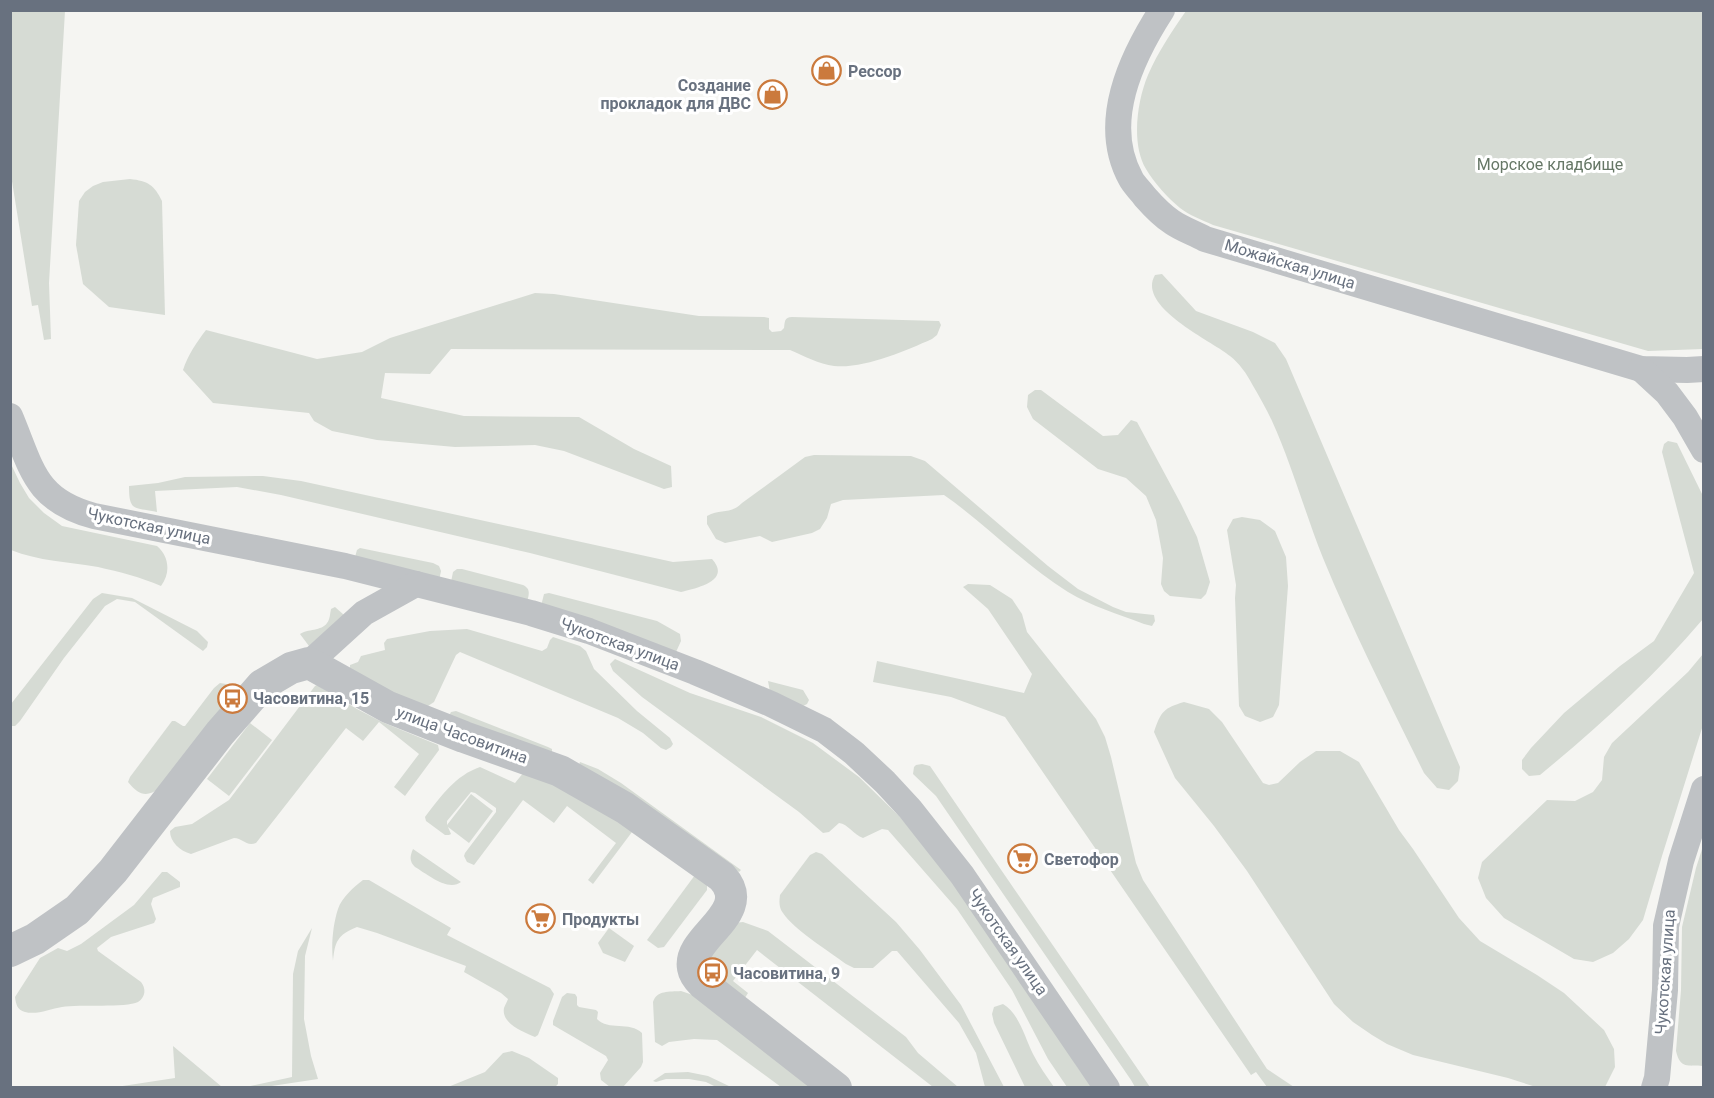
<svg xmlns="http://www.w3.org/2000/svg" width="1714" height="1098" font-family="Roboto,sans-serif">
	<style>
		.green { fill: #d6dbd4 }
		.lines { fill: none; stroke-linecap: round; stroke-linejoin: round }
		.minor { stroke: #bfc2c5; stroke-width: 26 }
		.tertiary { stroke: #bfc2c5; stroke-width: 32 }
		.labels { text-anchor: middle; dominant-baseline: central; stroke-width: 6; stroke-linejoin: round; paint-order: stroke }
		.poi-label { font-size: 16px; font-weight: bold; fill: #68717f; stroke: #fff; text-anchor: start }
		.park-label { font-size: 16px; fill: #676; stroke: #fff }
		.street-label { font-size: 16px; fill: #68717f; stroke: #fff }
	</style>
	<rect width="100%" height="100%" fill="#f5f5f2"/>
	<g class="green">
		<polygon points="12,11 65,11 49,283 51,339 44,340 38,305 32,306 11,175"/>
		<path d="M1186,11h517v338l-55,2 -435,-126c-11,-5 -24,-10 -33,-17 -12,-10 -26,-25 -34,-39 -15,-25 -9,-68 2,-94 10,-23 24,-44 38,-64z"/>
		<path d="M130,179c18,2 24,6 32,22l3,114 -56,-8 -26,-23 -7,-39 3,-44 6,-9 8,-6 10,-4z"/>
		<path d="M1162,274l34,37 57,21 22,11 11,16 174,408 -2,14 -9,9 -12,-2 -13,-15c-35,-71 -71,-142 -101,-215 -18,-45 -31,-93 -51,-137 -6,-13 -13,-25 -20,-37 -5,-10 -13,-21 -22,-28 -18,-15 -94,-49 -75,-81z"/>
		<path d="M535,293l19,1 145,22 65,1 5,1v11l3,3 9,-1 3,-3c1,-6 0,-11 8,-11l147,4 2,4 -4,10 -5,4c-27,12 -68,30 -98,27 -15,-2 -30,-10 -44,-16l-339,-1 -21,25 -45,-1 -4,25 83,18 115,1 55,32 37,17 1,21 -8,2 -100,-38 -29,-6 -80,2 -78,-7 -45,-9 -18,-10 -5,-8 -96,-10 -30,-33c5,-15 13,-27 23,-40l111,29 45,-7 28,-14z"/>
		<polygon points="1035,390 1041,390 1103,436 1118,435 1131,420 1137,422 1181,504 1197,537 1210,582 1206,594 1201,599 1170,596 1164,591 1161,584 1163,558 1156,520 1146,496 1126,478 1098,469 1033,419 1027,407 1028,395"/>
		<path d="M1668,441l9,2 26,53v123c-49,58 -105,108 -163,156l-11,1 -7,-7v-9l9,-12 33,-35 56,-47 34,-25 40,-68 -32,-121 2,-8z"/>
		<path d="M814,455l97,1 14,5 123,105 30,23 35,18 13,5 28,3 1,6 -3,5 -8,-2c-26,-10 -53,-18 -76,-32 -45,-28 -81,-67 -124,-97l-101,5 -12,4 -4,14 -7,11 -8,4 -40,9 -12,-6 -35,7 -9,-4 -9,-15v-8c14,-8 23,-1 35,-13l63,-46z"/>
		<path d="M10,462l10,21 9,15 15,15 18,13 95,20c12,10 14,27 4,40 -21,-9 -41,-14 -63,-19 -29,-5 -60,-6 -87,-17z"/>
		<path d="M263,476l38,5 372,81 39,-3c20,22 -16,29 -31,33l-151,-39 -249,-58 -44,-8 -82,4 2,21c-23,-5 -28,0 -28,-26l29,-3 27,-6z"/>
		<polygon points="1242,517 1260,520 1275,531 1286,557 1288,586 1279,705 1273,717 1260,722 1245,716 1239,706 1235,598 1236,585 1227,530 1233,519"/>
		<polygon points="360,548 433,563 439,566 441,571 439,581 355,557 357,550"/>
		<path d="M457,569h5l61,16c8,4 6,9 4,17l-76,-20 2,-10z"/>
		<polygon points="968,584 990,585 1012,599 1022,614 1027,632 1096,719 1105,737 1111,757 1136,863 1143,880 1267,1069 1294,1087 1267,1087 1256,1072 1251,1075 1005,717 951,697 873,682 877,661 1024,693 1032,674 988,609 963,587"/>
		<polygon points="102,593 132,598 197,631 208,642 207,647 203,651 135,602 117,599 105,606 64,658 20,721 15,726 11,726 11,704 93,599"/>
		<polygon points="549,593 657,621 680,634 681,641 676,652 541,606 544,594"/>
		<path d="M335,607l9,8 -35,31 -9,-12c7,-5 22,-3 27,-11 3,-3 3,-10 4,-14z"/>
		<polygon points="467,629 542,651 547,648 550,640 553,637 580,646 586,651 594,669 637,711 670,738 673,744 671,747 666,750 661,748 643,733 618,718 460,652 456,655 434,702 428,706 390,692 350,668 350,665 358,662 361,656 385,650 384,643 387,639 430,631"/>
		<polygon points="1703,654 1703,725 1662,856 1643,920 1629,939 1613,953 1593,962 1574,959 1504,918 1486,898 1478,878 1482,862 1547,800 1575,801 1593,792 1602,780 1604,757 1612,743 1688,672"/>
		<path d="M615,659l75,34 71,24 52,26 46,34 41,40 55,66 65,93 58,92 14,19h-25l-19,-28 -36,-69 -55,-81 -69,-79 -6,-1 -19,9c-9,-3 -15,-14 -24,-15l-10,9 -6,1 -24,-21 -157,-115 -29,-26 -3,-7z"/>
		<polygon points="768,681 803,690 809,700 807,704 801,707 770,692"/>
		<path d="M220,683l6,1 5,4 1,7 -72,93c-14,10 -21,7 -32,-6l2,-5 42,-56h3l8,5h2l29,-38z"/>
		<path d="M317,685l40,24 25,13 56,23 1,5 -34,46 -11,-9 25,-33 -40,-32 -16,19 -17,-13 -90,115c-10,4 -13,-5 -22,-5l-43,16c-11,-3 -21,-12 -21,-23l5,-4 17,-3 37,-24 86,-114z"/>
		<path d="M1184,702l25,7 13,13 41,61 6,2 9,-2 22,-21 16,-11h24l19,11 40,68 14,19 46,69 21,23 57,34 27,18 40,37 10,19 1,18 -10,20h-69l-28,-9 -95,-23 -26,-11 -15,-9 -19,-13 -19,-18 -87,-133 -33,-45 -39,-48 -21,-46c7,-21 10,-24 30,-30z"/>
		<polygon points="456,711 548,747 552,749 552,752 448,718 451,712"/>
		<polygon points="250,723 272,740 229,796 207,779"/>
		<polygon points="580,762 598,769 621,783 741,870 739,872 632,795 579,765"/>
		<polygon points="922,764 930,766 1150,1087 1135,1087 1131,1080 936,796 913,774 914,767 916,765"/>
		<path d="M480,767l35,16 9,-11 32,10 65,38 11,12 -39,52 -5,-4 28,-37 -49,-37 -13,17 -31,-23 -49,65 -7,-3 -3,-6 1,-3 31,-41v-4l-21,-15 -4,-1 -24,29v4l24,-31 22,17 -24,32 -21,-16 3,7 -2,1h-4l-19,-14 -1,-4c15,-20 31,-42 55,-50z"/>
		<path d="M1703,846v220c-15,-1 -23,3 -27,-15l5,-61 1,-63 14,-59z"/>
		<path d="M413,849l48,33c-13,10 -34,-8 -46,-15 -6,-6 -5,-11 -2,-18z"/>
		<path d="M816,852l6,2 74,68 24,28 41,55 43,82h-19l-9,-34 -17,-30 -62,-72h-5l-19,17h-19l-8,-4c-16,-12 -53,-35 -63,-51 -4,-5 -4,-11 -3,-18l30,-40z"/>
		<path d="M162,872h5l13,10v5l-27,11 -2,6 5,15 -2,4 -43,14 -14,11 1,3 43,31c5,6 5,15 -3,20 -12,6 -59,2 -76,5 -12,2 -25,8 -37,5 -8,-2 -9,-8 -10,-15l25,-39 18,-10 9,3 14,-7 53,-39z"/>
		<polygon points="695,875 707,885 707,890 664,947 658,948 647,940"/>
		<path d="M363,880h6l82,48 -4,7 103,53 4,6 -16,41 -3,2c-11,-5 -34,-13 -31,-29 1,-3 3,-6 4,-9l-7,-6 -37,-21 2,-6 -89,-33 -20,-6c-20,8 -22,15 -24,34 -2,-16 0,-37 5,-52 4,-12 16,-22 25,-29z"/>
		<polygon points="743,922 768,931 906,1037 918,1053 958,1087 933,1087 757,950 733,981 748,993 743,1001 708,969 709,956 734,923"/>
		<polygon points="312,928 305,956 304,1019 311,1056 318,1079 265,1087 246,1087 292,1077 293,974 298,951"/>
		<polygon points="609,928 634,946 625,962 603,953 598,943"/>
		<path d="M681,991l15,5 121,91h-36l-64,-47 -23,-1 -25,3 -7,4 -7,-4 -2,-40c4,-12 16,-10 28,-11z"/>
		<path d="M567,993l8,1 2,3v8l2,2 17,3 2,2 -1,7c11,12 33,2 45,14l1,29 -2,5 -18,20h-13l-9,-7 -1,-7 8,-13 -2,-4 -53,-31v-4l9,-24z"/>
		<path d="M1003,1004c16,9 22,34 30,50 6,12 14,23 21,33h-29l-31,-64 -2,-9 2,-7z"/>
		<polygon points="173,1046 222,1087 116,1087 175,1078"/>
		<polygon points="512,1051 529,1058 558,1078 558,1084 555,1087 448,1087 485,1072 503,1053"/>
		<polygon points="688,1072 708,1076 731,1087 716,1087 706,1082 689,1079 666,1079 656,1082 653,1081 665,1073"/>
	</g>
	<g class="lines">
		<g class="minor">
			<path d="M1162,10c-31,48 -62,113 -31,169 3,6 10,12 14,18 8,9 16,18 27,25 10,7 22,11 33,17l436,130 46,1 17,-1"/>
			<polyline points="1641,369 1667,393 1685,417 1704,450"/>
			<path d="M10,416c22,52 24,84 84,100l251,50 186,47 58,18 106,41 76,32 53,26 30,23 31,29 25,27 52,66 145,213"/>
			<polyline points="309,663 364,613 416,584"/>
			<polyline points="1654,1088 1657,1078 1665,990 1666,926 1681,861 1704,789"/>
		</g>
		<path class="tertiary" d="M10,951l25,-12 42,-29 36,-39 107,-138 42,-48 29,-17 18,-5 79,44 76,30 96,34 65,37 97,69c33,36 -35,60 -29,91 1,6 6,12 10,16l133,104"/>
	</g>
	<defs>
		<symbol id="shop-ring" viewBox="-11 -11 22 22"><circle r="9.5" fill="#fff" stroke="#cb7a3d" stroke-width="1.5"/><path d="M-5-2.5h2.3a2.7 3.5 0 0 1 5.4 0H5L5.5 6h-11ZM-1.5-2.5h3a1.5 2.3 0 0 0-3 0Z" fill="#cb7a3d"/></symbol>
		<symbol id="bus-ring" viewBox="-11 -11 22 22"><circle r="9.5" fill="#fff" stroke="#cb7a3d" stroke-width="1.5"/><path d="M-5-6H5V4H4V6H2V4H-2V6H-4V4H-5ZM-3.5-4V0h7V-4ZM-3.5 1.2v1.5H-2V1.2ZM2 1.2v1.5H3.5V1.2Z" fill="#cb7a3d"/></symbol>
		<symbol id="supermarket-ring" viewBox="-11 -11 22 22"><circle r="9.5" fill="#fff" stroke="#cb7a3d" stroke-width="1.5"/><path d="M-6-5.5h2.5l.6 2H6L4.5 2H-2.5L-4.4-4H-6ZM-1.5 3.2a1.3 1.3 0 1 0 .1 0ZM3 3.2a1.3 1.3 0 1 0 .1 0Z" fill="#cb7a3d"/></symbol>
	</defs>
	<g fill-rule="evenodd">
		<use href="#shop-ring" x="810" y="54" width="33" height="33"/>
		<use href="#shop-ring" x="756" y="78" width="33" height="33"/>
		<use href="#bus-ring" x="216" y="682" width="33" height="33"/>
		<use href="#supermarket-ring" x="1006" y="842" width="33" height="33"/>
		<use href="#supermarket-ring" x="524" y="902" width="33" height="33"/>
		<use href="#bus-ring" x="696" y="956" width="33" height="33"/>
	</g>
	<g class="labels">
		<g class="poi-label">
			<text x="848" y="71">Рессор</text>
			<text x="751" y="85" text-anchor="end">Создание<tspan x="751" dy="18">прокладок для ДВС</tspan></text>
			<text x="253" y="698">Часовитина, 15</text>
			<text x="1044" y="859">Светофор</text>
			<text x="562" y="919">Продукты</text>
			<text x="733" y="973">Часовитина, 9</text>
		</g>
		<g class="park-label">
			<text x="1550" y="164">Морское кладбище</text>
		</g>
		<g class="street-label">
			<text transform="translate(1290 264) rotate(17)">Можайская улица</text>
			<text transform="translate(149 526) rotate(12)">Чукотская улица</text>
			<text transform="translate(620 644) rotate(20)">Чукотская улица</text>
			<text transform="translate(462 735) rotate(20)">улица Часовитина</text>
			<text transform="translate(1008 942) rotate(55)">Чукотская улица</text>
			<text transform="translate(1665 972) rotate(-86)">Чукотская улица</text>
		</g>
	</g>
	<rect width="1714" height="1098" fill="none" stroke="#68717f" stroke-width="24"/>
</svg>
